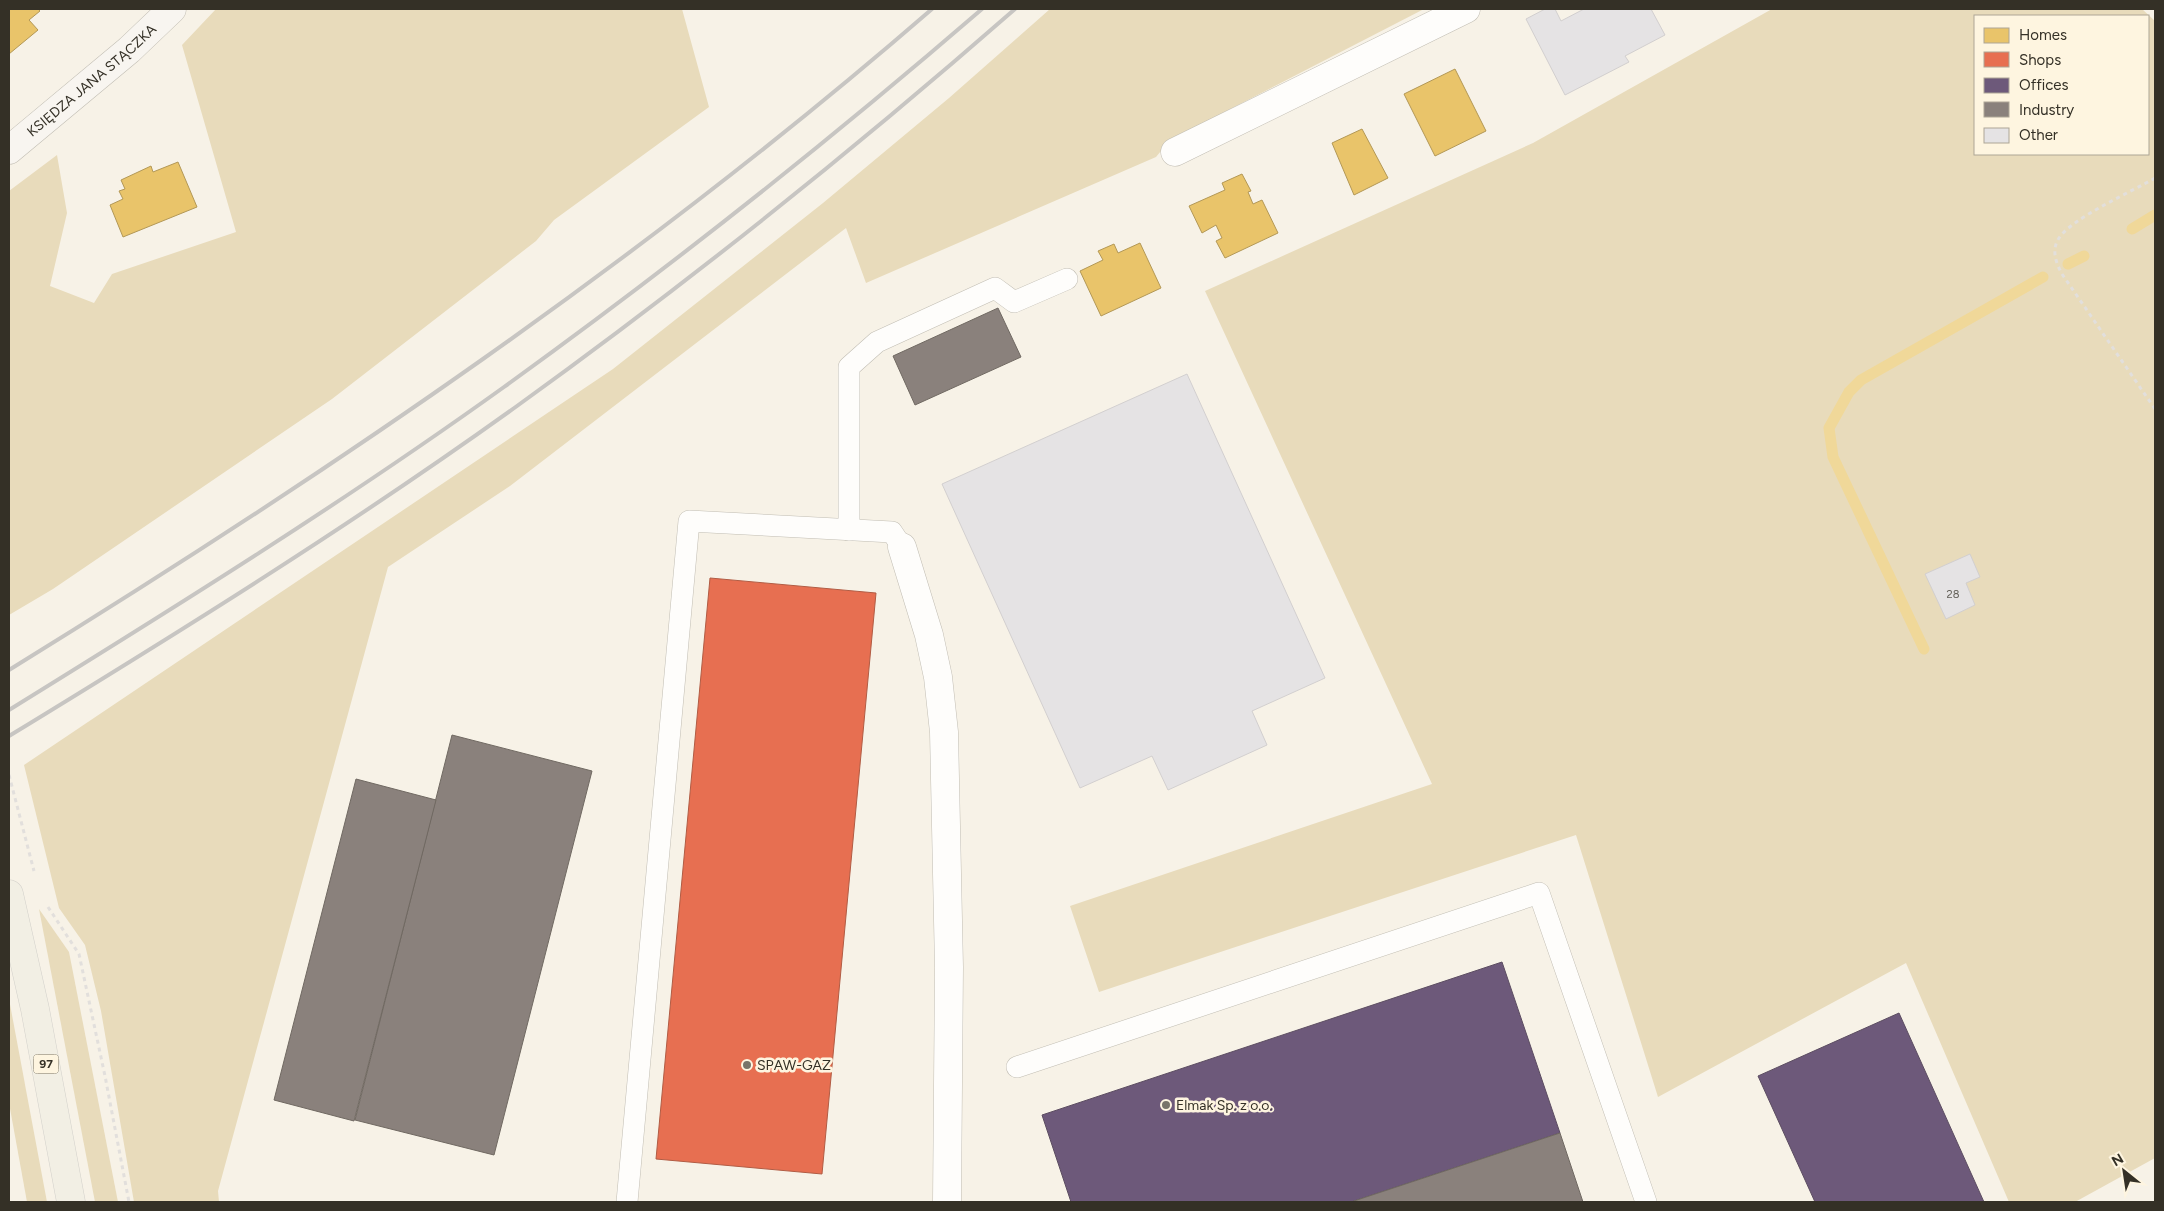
<svg xmlns="http://www.w3.org/2000/svg" width="2164" height="1211" font-family="Figtree,sans-serif">
	<style>
		.green { fill: #e8dbbb; fill-rule: evenodd }
		.homes { fill: #e9c46a; stroke: #b39856 }
		.shops { fill: #e76f51; stroke: #b15c44 }
		.offices { fill: #6d597a; stroke: #5c4d61 }
		.industry { fill: #8a817c; stroke: #706962 }
		.lines { fill: none; stroke-linecap: round; stroke-linejoin: round }
		.stream { stroke: #f0d899; stroke-width: 11 }
		.building { fill: #e5e3e4; stroke: #d2cfcf }
		.lane-casing { stroke: #c1bdb3; stroke-width: 22 }
		.street-casing { stroke: #c1bdb3; stroke-width: 29 }
		.secondary-casing { stroke: #c1bdb3; stroke-width: 29 }
		.primary-casing { stroke: #d3d1cb; stroke-width: 29 }
		.path { stroke: #e2dfdc; stroke-width: 3; stroke-dasharray: 4 4; stroke-linecap: butt }
		.lane { stroke: #fefdfb; stroke-width: 21 }
		.street { stroke: #fefdfb; stroke-width: 28 }
		.secondary { stroke: #f8f5f0; stroke-width: 28 }
		.primary { stroke: #f2efe4; stroke-width: 28 }
		.rail { stroke: #c7c5c2; stroke-width: 4 }
		.poi-dot { fill: #78746a; stroke: #fef5e0; stroke-width: 2 }
		.labels { text-anchor: middle; dominant-baseline: central; stroke-width: 5; stroke-linejoin: round; paint-order: stroke }
		.number-label { font-size: 11px; fill: #615e56 }
		.shield { fill: #fef5e0; stroke: #716b5e; stroke-width: 1 }
		.shield-label { font-size: 12px; font-weight: bold; fill: #343026 }
		.street-label { font-size: 14px; fill: #343026; stroke: #fef5e0 }
		.poi-label { font-size: 14px; fill: #343026; stroke: #fef5e0; text-anchor: start }
	</style>
	<rect width="100%" height="100%" fill="#f7f2e7"/>
	<g class="green">
		<polygon points="216,9 682,9 709,107 554,220 536,241 332,399 53,589 9,615 9,191 57,155 67,213 50,286 94,303 112,274 236,232 182,45"/>
		<polygon points="1050,9 1424,9 1170,140 1156,157 866,283 846,228 510,486 388,567 218,1191 219,1202 134,1202 101,1011 85,945 59,908 24,765 613,369 823,203 949,98"/>
		<path d="M1772,9h370l13,12v1137l-80,44h-66l-103,-239 -248,134 -82,-262 -477,157 -29,-86 362,-122 -227,-493 328,-148zM1975,16h173v138h-173z"/>
		<polygon points="39,909 69,952 118,1202 95,1202"/>
		<polygon points="9,999 47,1202 27,1202 9,1103"/>
	</g>
	<g class="homes">
		<polygon points="9,9 38,9 40,11 29,20 38,30 9,54"/>
		<polygon points="1455,69 1486,131 1435,156 1404,94"/>
		<polygon points="1362,129 1388,178 1354,195 1332,143"/>
		<polygon points="178,162 197,207 123,237 110,205 123,199 119,191 125,189 121,180 151,166 153,172"/>
		<polygon points="1242,174 1251,191 1248,192 1253,204 1262,200 1278,233 1225,258 1216,241 1222,238 1216,225 1202,233 1189,206 1225,190 1222,183"/>
		<polygon points="1140,243 1161,288 1101,316 1080,271 1103,260 1098,251 1114,244 1118,253"/>
	</g>
	<polygon class="shops" points="710,578 876,593 822,1174 656,1159"/>
	<g class="offices">
		<polygon points="1502,962 1560,1133 1351,1202 1071,1202 1042,1115"/>
		<polygon points="1899,1013 1984,1202 1815,1202 1758,1076"/>
	</g>
	<g class="industry">
		<polygon points="998,308 1021,357 915,405 893,356"/>
		<polygon points="452,735 592,771 494,1155 355,1120"/>
		<polygon points="356,779 436,800 354,1121 274,1100"/>
		<polygon points="1560,1133 1583,1202 1351,1202"/>
	</g>
	<g class="lines">
		<g class="stream">
			<polyline points="2132,229 2155,215"/>
			<polyline points="2068,264 2084,256"/>
			<polyline points="1924,649 1833,457 1829,428 1849,392 1861,380 2043,277"/>
		</g>
	</g>
	<g class="building">
		<polygon points="1545,9 1555,9 1561,21 1584,9 1651,9 1665,35 1625,56 1629,62 1565,95 1526,19"/>
		<polygon points="1187,374 1325,678 1252,711 1267,745 1168,790 1152,756 1080,788 942,484"/>
		<polygon points="1970,554 1980,577 1966,583 1975,605 1946,619 1925,574"/>
	</g>
	<g class="lines">
		<defs>
			<g id="lane">
				<polyline points="849,530 849,367 877,342 995,288 1014,302 1067,279"/>
				<polyline points="1017,1067 1539,893 1646,1202"/>
				<polyline points="627,1202 689,521 892,532 902,547"/>
			</g>
			<g id="street">
				<polyline points="1175,152 1466,9"/>
				<polyline points="902,547 929,635 938,677 944,732 949,967 947,1202"/>
			</g>
			<g id="secondary">
				<path id="s1" d="M9,150l120,-100 43,-41"/>
			</g>
			<polyline id="primary" points="9,894 35,1009 71,1202"/>
		</defs>
		<use href="#lane" class="lane-casing"/>
		<use href="#street" class="street-casing"/>
		<use href="#secondary" class="secondary-casing"/>
		<use href="#primary" class="primary-casing"/>
		<g class="path">
			<path d="M2155,178c-22,13 -83,40 -96,60 -8,12 -3,25 3,36l93,135"/>
			<polyline points="9,775 34,871"/>
			<polyline points="48,907 79,954 105,1076 129,1202"/>
		</g>
		<use href="#lane" class="lane"/>
		<use href="#street" class="street"/>
		<use href="#secondary" class="secondary"/>
		<use href="#primary" class="primary"/>
		<g class="rail">
			<path d="M9,670c323,-199 636,-412 923,-661"/>
			<path d="M9,710c168,-104 335,-208 495,-323 165,-119 324,-245 478,-378"/>
			<path d="M9,736c172,-105 344,-212 508,-330 172,-124 338,-257 498,-397"/>
		</g>
	</g>
	<g class="poi-dot">
		<circle cx="747" cy="1065" r="5"/>
		<circle cx="1166" cy="1105" r="5"/>
	</g>
	<g class="labels">
		<g class="number-label">
			<text x="1953" y="594">28</text>
		</g>
		<rect class="shield" x="33.5" y="1054.5" width="25" height="19" rx="4"/>
		<g class="shield-label">
			<text x="46" y="1064">97</text>
		</g>
		<g class="street-label">
			<text stroke="none"><textPath href="#s1" startOffset="108">KSIĘDZA JANA STĄCZKA</textPath></text>
		</g>
		<g class="poi-label">
			<text x="757" y="1065">SPAW-GAZ</text>
			<text x="1176" y="1105">Elmak Sp. z o.o.</text>
		</g>
	</g>
	<rect width="2164" height="1211" fill="none" stroke="#343026" stroke-width="20"/>
	<rect x="1974" y="15" width="175" height="140" fill="#fef5e0" stroke="#ada696"/>
	<rect x="1984" y="28" width="25" height="15" fill="#e9c46a" stroke="#ada696"/>
	<text x="2019" y="40" font-size="15" fill="#343026">Homes</text>
	<rect x="1984" y="52" width="25" height="15" fill="#e76f51" stroke="#ada696"/>
	<text x="2019" y="65" font-size="15" fill="#343026">Shops</text>
	<rect x="1984" y="78" width="25" height="15" fill="#6d597a" stroke="#ada696"/>
	<text x="2019" y="90" font-size="15" fill="#343026">Offices</text>
	<rect x="1984" y="102" width="25" height="15" fill="#8a817c" stroke="#ada696"/>
	<text x="2019" y="115" font-size="15" fill="#343026">Industry</text>
	<rect x="1984" y="128" width="25" height="15" fill="#e5e3e4" stroke="#ada696"/>
	<text x="2019" y="140" font-size="15" fill="#343026">Other</text>
	<g transform="translate(2124 1171) rotate(330)" stroke="#fef5e0" stroke-width="4" paint-order="stroke">
	<path d="M0-4L9 19L0 12L-9 19Z" fill="#343026"/>
	<text y="-8" font-size="14" font-weight="bold" text-anchor="middle" fill="#343026">N</text>
	</g>
</svg>
